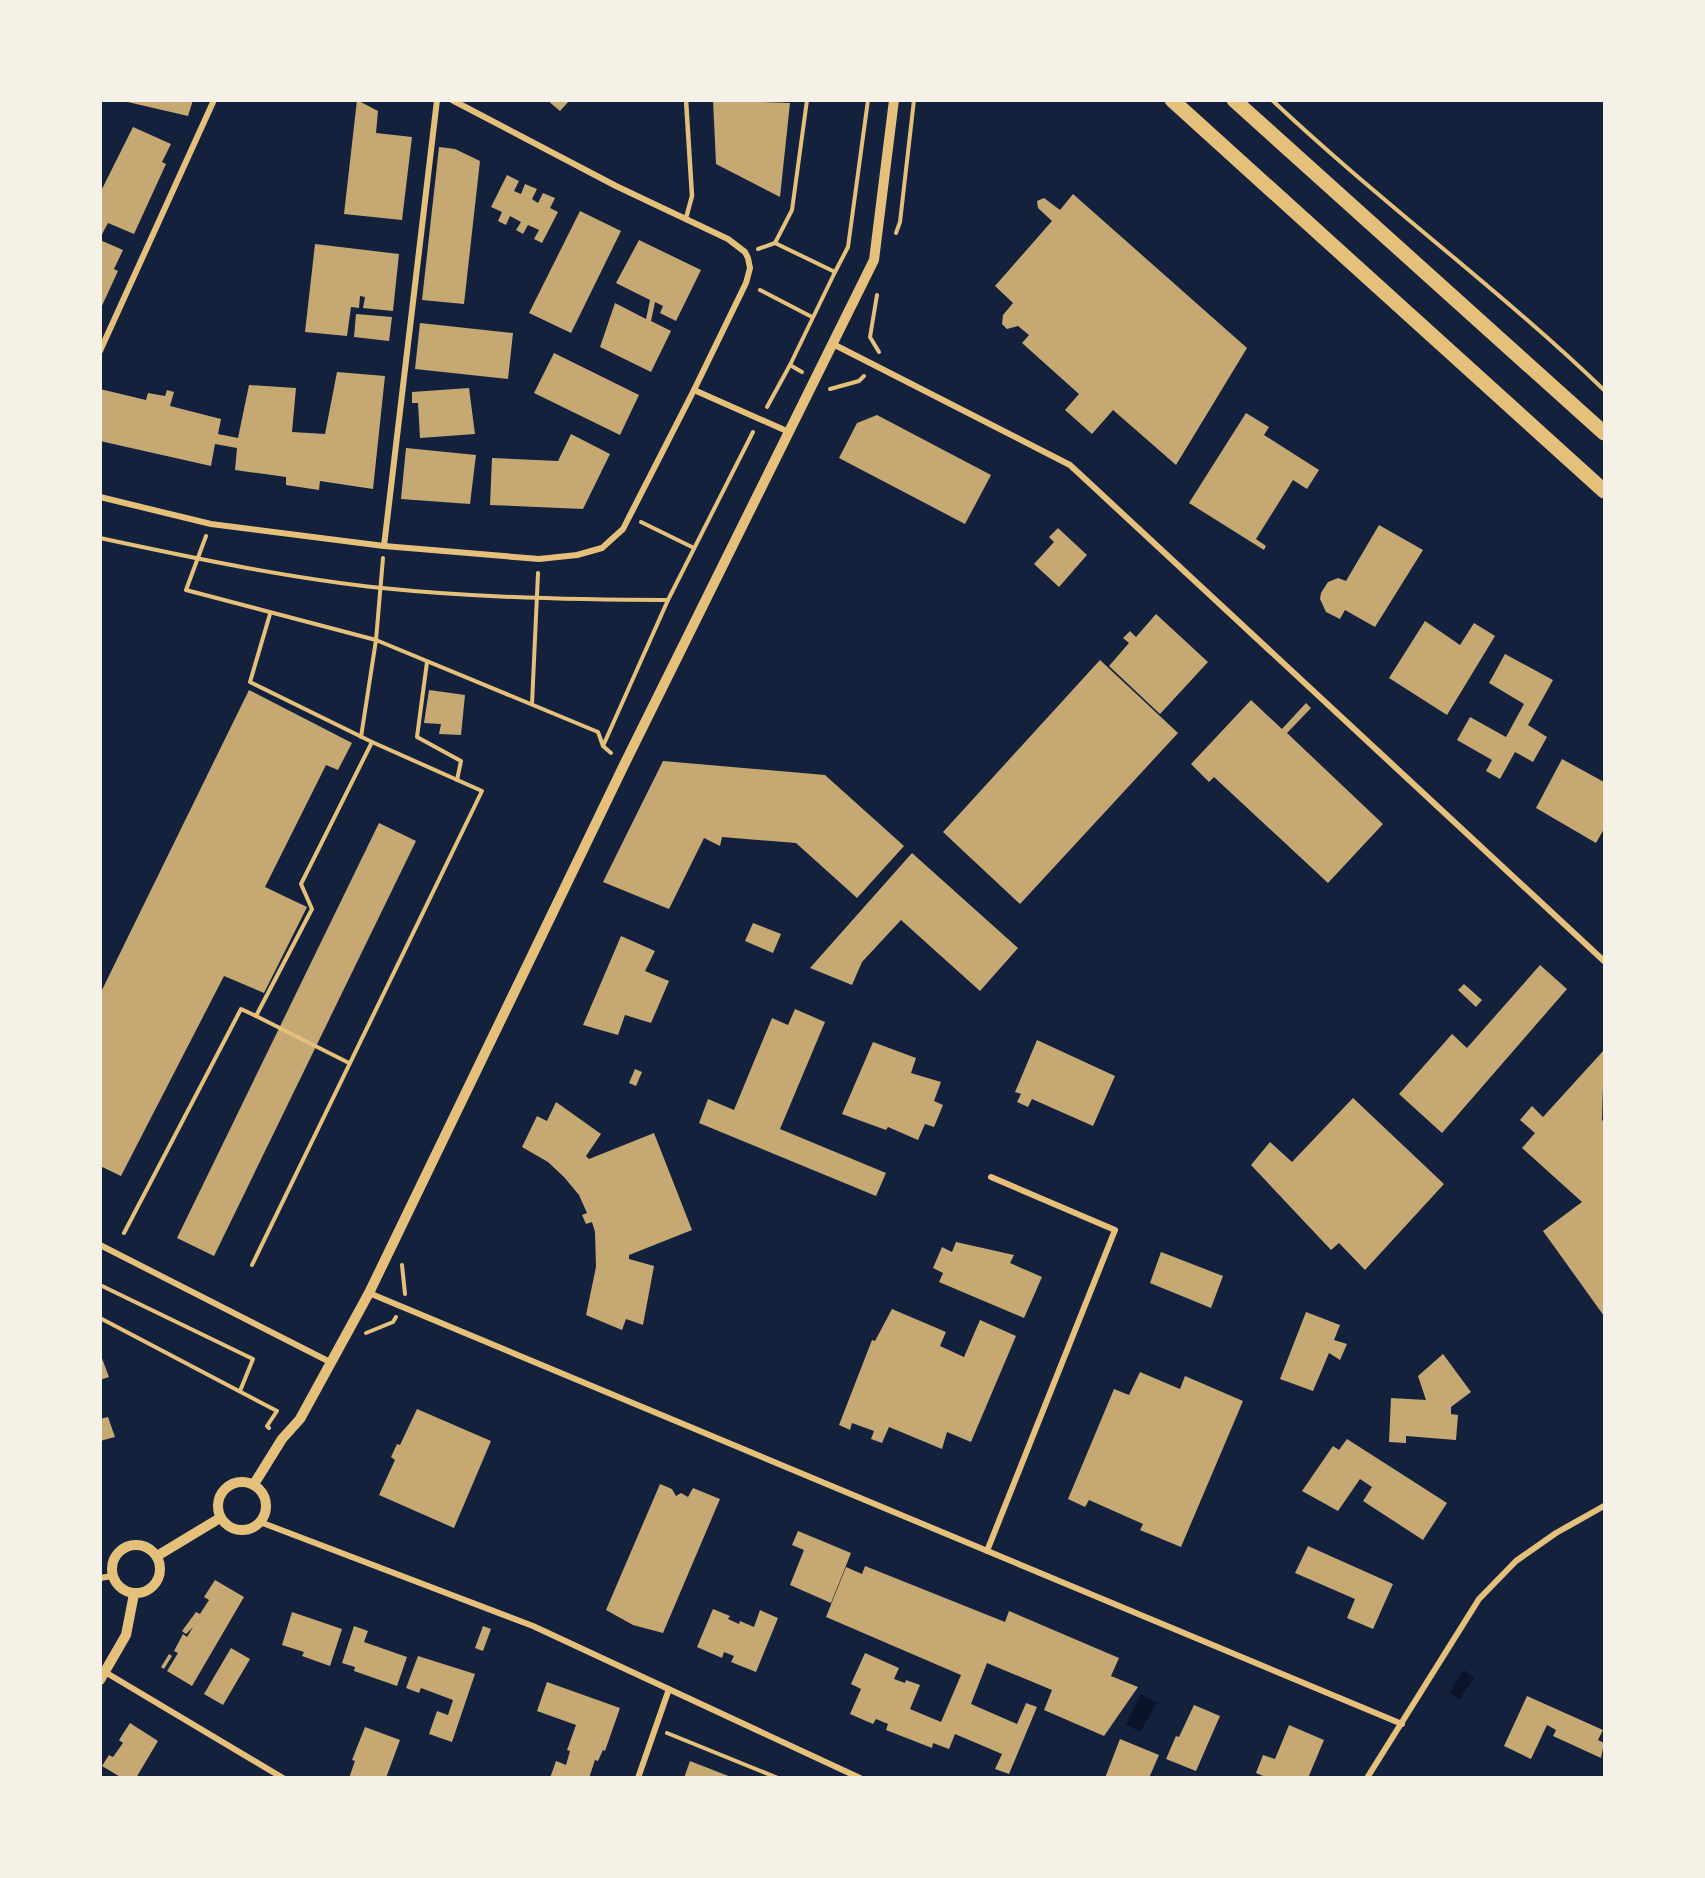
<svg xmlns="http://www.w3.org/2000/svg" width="1705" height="1878" font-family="'Fira Sans Condensed',sans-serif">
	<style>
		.water { fill: #0b132b }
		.building { fill: #c6a872 }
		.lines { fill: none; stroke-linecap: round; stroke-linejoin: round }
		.path { stroke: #e5c07b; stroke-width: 4 }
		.service { stroke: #e5c07b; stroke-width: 4.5 }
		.minor { stroke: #e5c07b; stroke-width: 6 }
		.tertiary { stroke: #e5c07b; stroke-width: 10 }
		.primary { stroke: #e5c07b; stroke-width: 15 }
	</style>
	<rect width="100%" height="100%" fill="#14213d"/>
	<g class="water">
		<polygon points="1464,1670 1474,1678 1459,1700 1450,1692"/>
		<polygon points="1141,1694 1157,1703 1140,1732 1126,1724"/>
	</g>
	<g class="building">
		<polygon points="119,100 193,100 188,116"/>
		<polygon points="357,100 378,111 376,133 412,137 402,220 344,214"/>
		<polygon points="547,100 570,100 560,111"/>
		<polygon points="713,100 790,103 780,197 716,164"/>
		<polygon points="133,127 171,144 162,162 166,164 134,234 108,223 100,238 100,193"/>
		<polygon points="439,147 455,149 480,161 464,304 422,300"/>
		<polygon points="507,175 519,181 514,191 521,194 525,184 537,189 532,199 538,203 543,193 555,198 550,208 558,212 542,243 534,239 539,230 528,225 523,234 516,230 521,222 510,216 506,225 498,221 502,212 491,207"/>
		<polygon points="1073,194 1247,348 1176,465 1113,410 1092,434 1065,410 1079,394 1022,343 1029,335 1018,326 1007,329 1002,324 1003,315 1013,303 995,286 1052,221 1038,208 1037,201 1044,198 1060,210"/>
		<polygon points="580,211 621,231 571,333 529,313"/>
		<polygon points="100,240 123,250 114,269 118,271 100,310"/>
		<polygon points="639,240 701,270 676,321 660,313 663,306 655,302 651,321 671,331 651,372 600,347 615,303 646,319 650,300 616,283"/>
		<polygon points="315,244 399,254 393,311 363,308 365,297 360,296 359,308 351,307 347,336 305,332"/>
		<polygon points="356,314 392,317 389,341 354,337"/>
		<polygon points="420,323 513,333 508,379 415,369"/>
		<polygon points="554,353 639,395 620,435 534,393"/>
		<polygon points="337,372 385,376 373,489 320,481 319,490 286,485 286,477 235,470 237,448 215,444 211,466 100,441 100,389 146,400 148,393 165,396 167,390 174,392 170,406 221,419 218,434 238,438 249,385 296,388 292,432 325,434"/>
		<polygon points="469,388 475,434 420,438 418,403 412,403 412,392"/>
		<polygon points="1246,413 1269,427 1264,435 1319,470 1307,489 1293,480 1256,539 1266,546 1264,550 1189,503"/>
		<polygon points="877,415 991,475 965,524 839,458 857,423"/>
		<polygon points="571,434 610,454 583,509 490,505 492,458 558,461"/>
		<polygon points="406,448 476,455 470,504 401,499"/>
		<polygon points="1379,525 1423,550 1375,627 1345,610 1340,619 1326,612 1320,599 1321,593 1328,582 1338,578 1346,581"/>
		<polygon points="1058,528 1087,555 1059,587 1034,564 1054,542 1049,537"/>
		<polygon points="1156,614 1208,662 1160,714 1109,666 1129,643 1123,638 1130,631 1136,637"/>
		<polygon points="1425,621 1460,645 1474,623 1495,636 1447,715 1389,678"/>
		<polygon points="1505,654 1553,680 1528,725 1547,737 1533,762 1515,752 1500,779 1486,771 1492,760 1457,740 1470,717 1506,737 1524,704 1489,683"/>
		<polygon points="1100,660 1178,733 1020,904 943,832"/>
		<polygon points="249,690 352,743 338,770 326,765 265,887 307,907 264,993 224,976 121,1176 100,1166 100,994"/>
		<polygon points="429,690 465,695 461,735 439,734 441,724 424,723"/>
		<polygon points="1251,700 1282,729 1306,703 1311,708 1287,733 1383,824 1328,883 1214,777 1209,782 1191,764"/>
		<polygon points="1562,759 1604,782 1604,829 1596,843 1536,808"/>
		<polygon points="663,761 825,775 904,846 857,898 796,843 722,837 720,846 704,838 669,909 603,882"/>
		<polygon points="379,823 416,841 214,1256 177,1238"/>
		<polygon points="912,853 1018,948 980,991 901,920 862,962 852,985 810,968"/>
		<polygon points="753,923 781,934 773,953 745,941"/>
		<polygon points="621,936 655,951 645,971 669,981 651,1023 625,1015 618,1035 583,1025"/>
		<polygon points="1540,965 1567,989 1442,1133 1399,1094 1452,1034 1467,1048"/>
		<polygon points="1464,984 1482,1000 1476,1007 1458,990"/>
		<polygon points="795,1009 825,1022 780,1129 886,1173 876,1196 699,1123 708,1099 734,1110 772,1018 788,1025"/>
		<polygon points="1037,1040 1115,1076 1093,1126 1032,1099 1028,1107 1017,1102 1021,1094 1015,1092"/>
		<polygon points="873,1042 916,1058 911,1073 941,1082 934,1101 943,1105 934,1127 925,1124 918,1140 888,1127 886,1130 842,1114"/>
		<polygon points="1604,1050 1602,1120 1604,1122 1604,1316 1543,1231 1582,1202 1522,1148 1535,1133 1520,1120 1532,1106 1543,1117"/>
		<polygon points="635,1069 642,1072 636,1086 629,1083"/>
		<polygon points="1353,1098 1444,1184 1365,1270 1339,1243 1331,1250 1251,1165 1270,1142 1292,1162"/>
		<polygon points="556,1102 601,1134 586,1156 589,1159 654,1133 692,1230 629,1255 629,1259 654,1266 643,1325 626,1319 622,1330 586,1315 596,1267 595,1232 592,1222 586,1224 582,1215 587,1213 579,1195 564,1177 548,1162 522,1147 537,1116 547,1121"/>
		<polygon points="956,1242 1014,1255 1010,1263 1042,1277 1024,1318 939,1282 943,1273 933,1268 942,1247 952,1252"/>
		<polygon points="1161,1252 1223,1276 1211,1308 1150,1283"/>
		<polygon points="892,1309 946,1332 940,1346 964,1357 980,1320 1016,1336 971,1442 947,1432 942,1449 889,1427 882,1443 871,1439 874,1431 852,1423 850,1430 839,1425 872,1340 875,1341"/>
		<polygon points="1306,1312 1340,1325 1334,1340 1347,1344 1340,1360 1329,1353 1313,1391 1280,1379"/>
		<polygon points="100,1353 109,1377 100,1380"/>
		<polygon points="1443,1354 1471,1392 1451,1407 1451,1414 1458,1415 1456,1440 1406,1436 1406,1443 1389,1442 1391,1398 1426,1400 1418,1376"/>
		<polygon points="1140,1372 1180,1389 1185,1376 1243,1401 1181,1547 1140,1530 1143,1524 1089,1500 1085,1507 1068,1499 1114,1389 1129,1395"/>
		<polygon points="417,1409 491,1441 454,1528 379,1495 395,1460 391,1457 397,1444 400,1445"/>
		<polygon points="108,1417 115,1437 100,1441 100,1419"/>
		<polygon points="1347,1439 1447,1503 1423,1540 1363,1501 1372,1487 1360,1479 1338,1511 1302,1491 1333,1446 1339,1450"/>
		<polygon points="660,1484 672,1489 676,1496 681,1493 688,1497 693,1488 720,1499 663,1633 633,1625 606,1610"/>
		<polygon points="798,1531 851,1553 831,1603 790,1585 804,1550 792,1545"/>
		<polygon points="1308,1546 1393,1584 1373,1629 1347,1618 1355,1599 1295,1573"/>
		<polygon points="865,1566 1005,1622 1009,1611 1119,1658 1111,1676 1138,1687 1104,1736 1044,1710 1052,1690 987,1663 971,1704 1017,1724 1026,1703 1037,1707 1009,1774 995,1769 1002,1754 955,1734 949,1749 933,1743 932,1748 886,1730 888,1724 876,1719 873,1724 850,1714 861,1689 851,1684 865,1653 899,1668 894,1679 905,1683 906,1680 920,1685 910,1709 941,1722 961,1675 826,1617 846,1567 862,1574"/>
		<polygon points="215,1580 244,1597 192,1686 167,1671 178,1653 174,1651 183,1634 187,1637 193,1627 186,1634 182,1631 196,1612 200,1614 209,1600 204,1597"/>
		<polygon points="713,1609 730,1616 728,1619 739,1624 740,1621 754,1627 760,1610 778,1618 756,1672 731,1662 734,1656 724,1652 722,1658 697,1647"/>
		<polygon points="292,1612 342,1629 330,1666 302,1656 304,1652 282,1645"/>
		<polygon points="354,1626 368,1631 364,1642 407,1657 397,1686 354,1671 355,1667 342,1663"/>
		<polygon points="483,1626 491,1629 483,1651 475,1648"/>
		<polygon points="231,1648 250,1659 223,1705 204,1694"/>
		<polygon points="169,1654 172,1656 164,1669 161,1667"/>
		<polygon points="418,1656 475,1674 452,1742 429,1734 437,1711 448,1715 453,1700 421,1688 419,1693 406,1688"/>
		<polygon points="547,1682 620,1708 605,1751 603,1750 598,1761 595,1760 589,1778 550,1778 556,1761 566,1765 570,1751 567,1750 576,1725 537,1711"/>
		<polygon points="1527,1696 1603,1730 1598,1740 1604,1743 1601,1758 1553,1736 1556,1730 1547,1725 1531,1759 1504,1746"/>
		<polygon points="1194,1705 1220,1716 1196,1771 1166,1759 1176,1736 1179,1737"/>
		<polygon points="130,1723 158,1741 136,1778 122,1778 102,1766 109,1755 113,1757 123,1743 119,1740"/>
		<polygon points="1289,1725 1324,1740 1308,1778 1268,1778 1256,1773 1263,1755 1275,1759"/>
		<polygon points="365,1727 400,1740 386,1778 349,1778 355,1761 352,1760"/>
		<polygon points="1120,1739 1159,1755 1149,1778 1105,1778"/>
		<polygon points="690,1761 731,1777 731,1778 684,1778"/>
	</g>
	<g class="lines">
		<g class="path">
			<path d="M1272,100c107,101 226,188 332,290"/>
			<polyline points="896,233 900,222 914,100"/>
			<polyline points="775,243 792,210 807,100"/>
			<polyline points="758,249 775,243 835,272 848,247 868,100"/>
			<polyline points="760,290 812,317"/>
			<polyline points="877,295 870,337 879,352"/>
			<polyline points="802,372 790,365 835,272"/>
			<polyline points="830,389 859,381 864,376"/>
			<polyline points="767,407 790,365"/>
			<polyline points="641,522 694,548"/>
			<polyline points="206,536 186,590 376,640 598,732 603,746"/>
			<path d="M100,538c93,20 188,40 282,50 96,10 191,12 286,12l85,-168"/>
			<polyline points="427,662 417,737 461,761 457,780"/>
			<polyline points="532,704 538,573"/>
			<polyline points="361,737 376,640 383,558"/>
			<polyline points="611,753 603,746 668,600"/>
			<polyline points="256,1016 349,1063"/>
			<polyline points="124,1233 241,1009 256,1016 312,909 301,884 372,742"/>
			<polyline points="252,1265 482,791 372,742 250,682 270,614"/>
			<polyline points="402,1265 405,1294"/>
			<polyline points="100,1285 253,1359 240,1391"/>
			<polyline points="100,1318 277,1411 267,1426 269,1428"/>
			<polyline points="366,1333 393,1322 396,1317"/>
			<polyline points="667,1733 778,1778"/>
		</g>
		<polyline class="service" points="686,218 692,196 686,100"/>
		<g class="minor">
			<polyline points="452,100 616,186 728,239 745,252 748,258 750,268 746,283 694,390 789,432"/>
			<polyline points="833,344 1070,465 1604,961"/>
			<polyline points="100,351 214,100"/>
			<polyline points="100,497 211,524 384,546 539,559 577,555 602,548 623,529 694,390"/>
			<polyline points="384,546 437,100"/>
			<polyline points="100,1245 332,1363"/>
			<polyline points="369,1293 1402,1724"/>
			<polyline points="260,1522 533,1626 860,1778"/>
			<polyline points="987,1551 1115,1230 991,1177"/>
			<polyline points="100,1578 112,1576"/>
			<polyline points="105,1672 283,1778"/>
			<polyline points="638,1778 669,1689"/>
			<polyline points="1367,1778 1479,1599 1516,1561 1556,1533 1604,1506"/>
		</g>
		<g class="tertiary">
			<circle cx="242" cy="1506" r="24"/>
			<polyline points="254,1484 282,1439 300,1419 369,1293 624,765 874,260 894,100"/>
			<circle cx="136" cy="1569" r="24"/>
			<polyline points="157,1556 220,1518"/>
			<polyline points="100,1680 126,1635 134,1594"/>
		</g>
		<g class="primary">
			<polyline points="1172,100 1604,491"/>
			<polyline points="1234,100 1604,433"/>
		</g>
	</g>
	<rect width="1705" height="1878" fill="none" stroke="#f6f1e7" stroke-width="204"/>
</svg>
